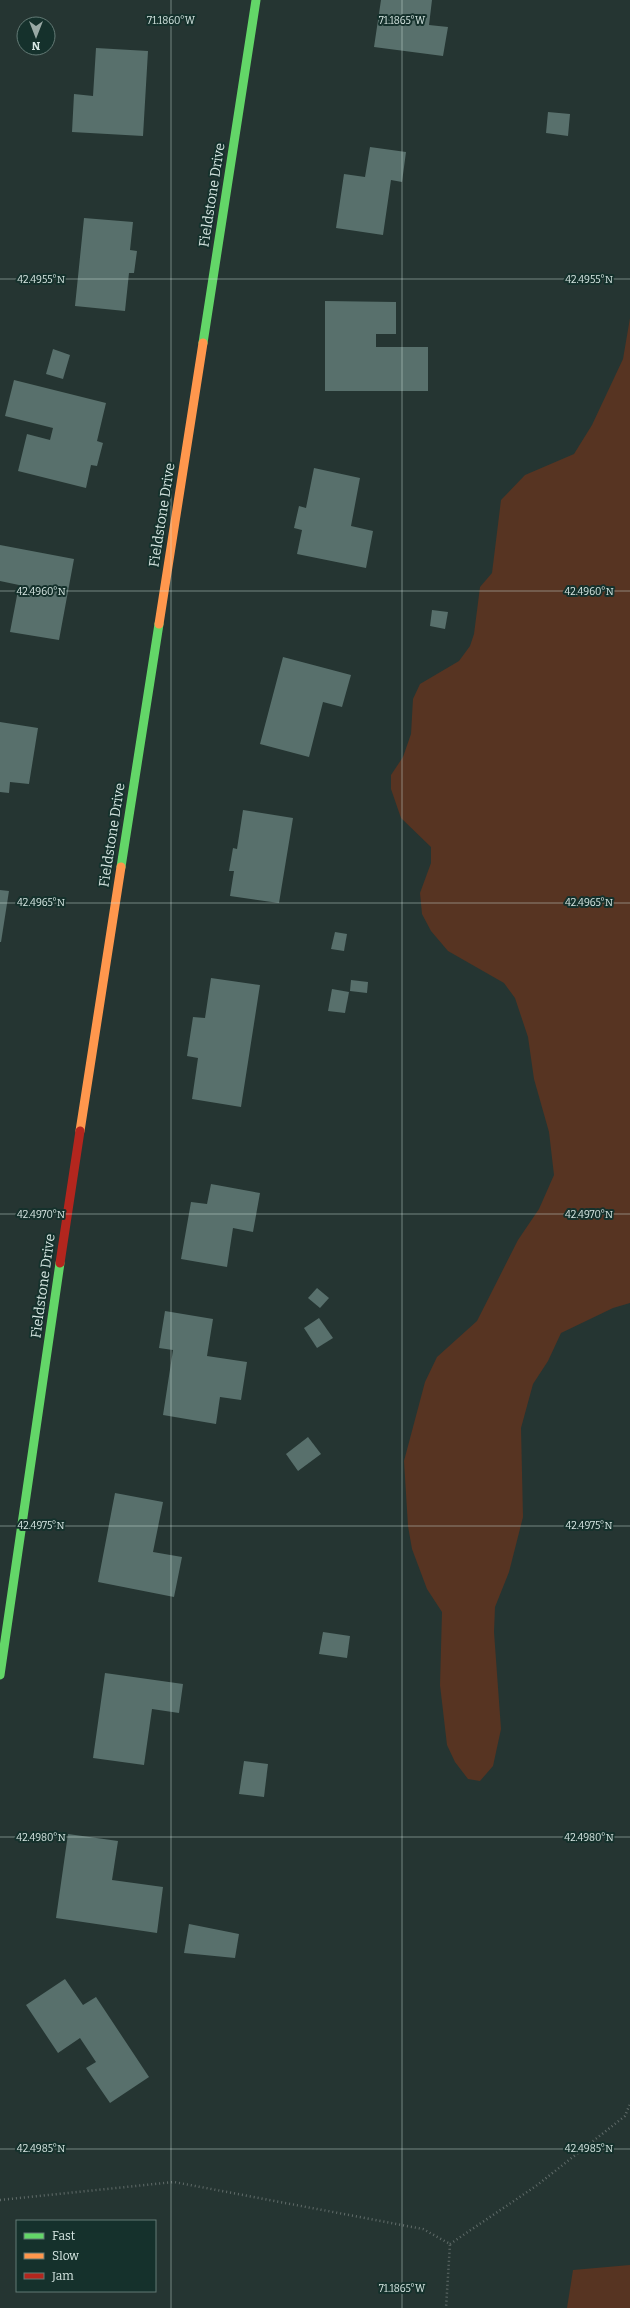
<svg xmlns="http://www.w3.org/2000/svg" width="630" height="2308" font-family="Bitter,serif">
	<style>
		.green { fill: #573422 }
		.building { fill: #58706c }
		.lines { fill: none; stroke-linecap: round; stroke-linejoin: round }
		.path { stroke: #616c6a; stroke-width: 2.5; stroke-dasharray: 1 3; stroke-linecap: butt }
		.fast { stroke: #63d668; stroke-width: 9 }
		.slow { stroke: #ff974d; stroke-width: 9 }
		.jam { stroke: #b3261e; stroke-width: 9 }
		.ticks { fill: none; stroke: #d7e7e3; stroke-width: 1; stroke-opacity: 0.45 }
		.labels { text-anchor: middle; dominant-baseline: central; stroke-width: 4; stroke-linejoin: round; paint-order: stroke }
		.street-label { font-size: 14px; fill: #d7e7e3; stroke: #15312c }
		.ticks-label { font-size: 10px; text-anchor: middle; fill: #d7e7e3; stroke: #15312c; stroke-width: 4; stroke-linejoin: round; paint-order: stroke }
	</style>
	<rect width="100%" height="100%" fill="#253532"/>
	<g class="green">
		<polygon points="630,318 630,1303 613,1308 561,1333 548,1361 533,1384 521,1428 523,1517 509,1572 495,1607 494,1632 501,1729 493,1766 480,1781 468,1779 455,1762 447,1745 440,1685 442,1612 427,1589 412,1549 408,1526 404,1461 425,1382 437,1357 477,1321 518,1240 539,1209 554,1175 549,1132 534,1079 528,1037 515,998 504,983 448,951 431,931 422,914 420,893 431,863 431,847 401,818 391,789 391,775 403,757 411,734 413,699 420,684 459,661 470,646 474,634 480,587 492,573 501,500 525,475 574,454 592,425 623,359"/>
		<polygon points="630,2265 630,2308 567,2308 573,2270"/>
	</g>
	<g class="building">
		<polygon points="381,0 432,0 429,25 448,27 443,56 374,47"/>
		<polygon points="96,48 148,51 143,136 72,132 74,94 93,96"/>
		<polygon points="548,112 570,114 568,136 546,133"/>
		<polygon points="370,147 406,152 402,182 391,180 383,235 336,228 344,174 365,177"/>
		<polygon points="84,218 133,222 130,250 137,251 134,273 129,273 125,311 75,306"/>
		<polygon points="325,301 396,302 396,334 376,334 376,347 428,347 428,391 325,391"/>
		<polygon points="53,349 70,355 63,379 46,374"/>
		<polygon points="14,380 106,403 97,441 103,443 97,466 91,465 86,488 18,471 27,434 50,440 53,428 5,416"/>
		<polygon points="314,468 360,478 351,526 373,531 366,568 297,554 302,530 294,528 299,506 306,508"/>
		<polygon points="0,545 74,559 59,640 10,632 19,585 0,581"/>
		<polygon points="432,610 448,612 445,629 430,626"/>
		<polygon points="283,657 351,675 342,707 323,702 309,757 260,744"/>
		<polygon points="0,722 38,728 29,784 10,782 9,793 0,792"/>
		<polygon points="243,810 293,818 279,903 230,896 234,871 229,871 233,848 237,849"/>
		<polygon points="0,890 9,891 1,942 0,942"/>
		<polygon points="335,932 347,934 344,951 331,949"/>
		<polygon points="211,978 260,985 241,1107 192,1099 198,1058 187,1056 193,1017 205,1018"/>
		<polygon points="351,980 368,982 367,993 350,991"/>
		<polygon points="332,989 349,992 345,1013 328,1011"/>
		<polygon points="211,1184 260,1193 253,1232 233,1228 227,1267 181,1259 191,1202 207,1204"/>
		<polygon points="317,1288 329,1298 320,1308 308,1298"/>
		<polygon points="165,1311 213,1319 207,1356 247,1362 241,1400 220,1397 216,1424 163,1415 173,1350 159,1348"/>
		<polygon points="319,1318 333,1338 317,1348 304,1328"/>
		<polygon points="308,1437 321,1454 298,1471 286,1454"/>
		<polygon points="115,1493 163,1502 153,1552 182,1557 174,1597 98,1582"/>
		<polygon points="323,1632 350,1636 347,1658 319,1654"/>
		<polygon points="105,1673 183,1684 179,1713 152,1709 144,1765 93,1758"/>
		<polygon points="244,1761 268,1764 264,1797 239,1794"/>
		<polygon points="68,1834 118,1841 112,1880 163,1887 157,1933 56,1918"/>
		<polygon points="189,1924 239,1934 235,1958 184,1953"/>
		<polygon points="65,1979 83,2005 96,1997 149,2077 110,2103 86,2068 96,2062 80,2038 58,2053 26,2005"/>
	</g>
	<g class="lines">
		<g class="path">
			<polyline points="0,2200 174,2182 423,2229 450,2244 446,2308"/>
			<polyline points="450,2244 536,2186 625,2116 630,2104"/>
		</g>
		<g class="fast">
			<polyline points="203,343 256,0"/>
			<polyline points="121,867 159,624"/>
			<polyline points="0,1675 60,1263"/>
		</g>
		<g class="slow">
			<polyline points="159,624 203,343"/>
			<polyline points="80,1131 121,867"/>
		</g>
		<polyline class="jam" points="60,1263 80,1131"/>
	</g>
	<path class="ticks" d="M171,0v2308M402,0v2308M0,279h630M0,591h630M0,903h630M0,1214h630M0,1526h630M0,1837h630M0,2149h630"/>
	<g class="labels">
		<g class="street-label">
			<text transform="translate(212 195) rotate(-81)">Fieldstone Drive</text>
			<text transform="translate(162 515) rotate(-81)">Fieldstone Drive</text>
			<text transform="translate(112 835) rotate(-81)">Fieldstone Drive</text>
			<text transform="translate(43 1286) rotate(-82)">Fieldstone Drive</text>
		</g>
	</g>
	<g class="ticks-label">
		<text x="171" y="24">71.1860°W</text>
		<text x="402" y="24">71.1865°W</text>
		<text x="589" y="283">42.4955°N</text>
		<text x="41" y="283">42.4955°N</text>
		<text x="589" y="595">42.4960°N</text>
		<text x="41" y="595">42.4960°N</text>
		<text x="589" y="906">42.4965°N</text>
		<text x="41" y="906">42.4965°N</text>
		<text x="41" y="1218">42.4970°N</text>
		<text x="589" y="1218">42.4970°N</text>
		<text x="41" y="1529">42.4975°N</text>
		<text x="589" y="1529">42.4975°N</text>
		<text x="589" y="1841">42.4980°N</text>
		<text x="41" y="1841">42.4980°N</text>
		<text x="589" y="2152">42.4985°N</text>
		<text x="41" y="2152">42.4985°N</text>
		<text x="402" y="2292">71.1865°W</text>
	</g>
	<rect x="16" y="2220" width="140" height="72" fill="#15312c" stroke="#637a75"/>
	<rect x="24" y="2233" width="20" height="6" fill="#63d668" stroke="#637a75"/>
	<text x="52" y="2240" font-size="12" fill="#d7e7e3">Fast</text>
	<rect x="24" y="2253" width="20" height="6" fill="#ff974d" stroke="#637a75"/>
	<text x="52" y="2260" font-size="12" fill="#d7e7e3">Slow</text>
	<rect x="24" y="2273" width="20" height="6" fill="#b3261e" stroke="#637a75"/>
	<text x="52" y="2280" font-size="12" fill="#d7e7e3">Jam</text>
	<g transform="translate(36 36) rotate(180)"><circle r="19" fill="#15312c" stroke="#637a75"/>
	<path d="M0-3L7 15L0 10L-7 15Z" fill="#99a9a5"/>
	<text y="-6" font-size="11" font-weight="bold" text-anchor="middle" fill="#d7e7e3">N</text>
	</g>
</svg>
